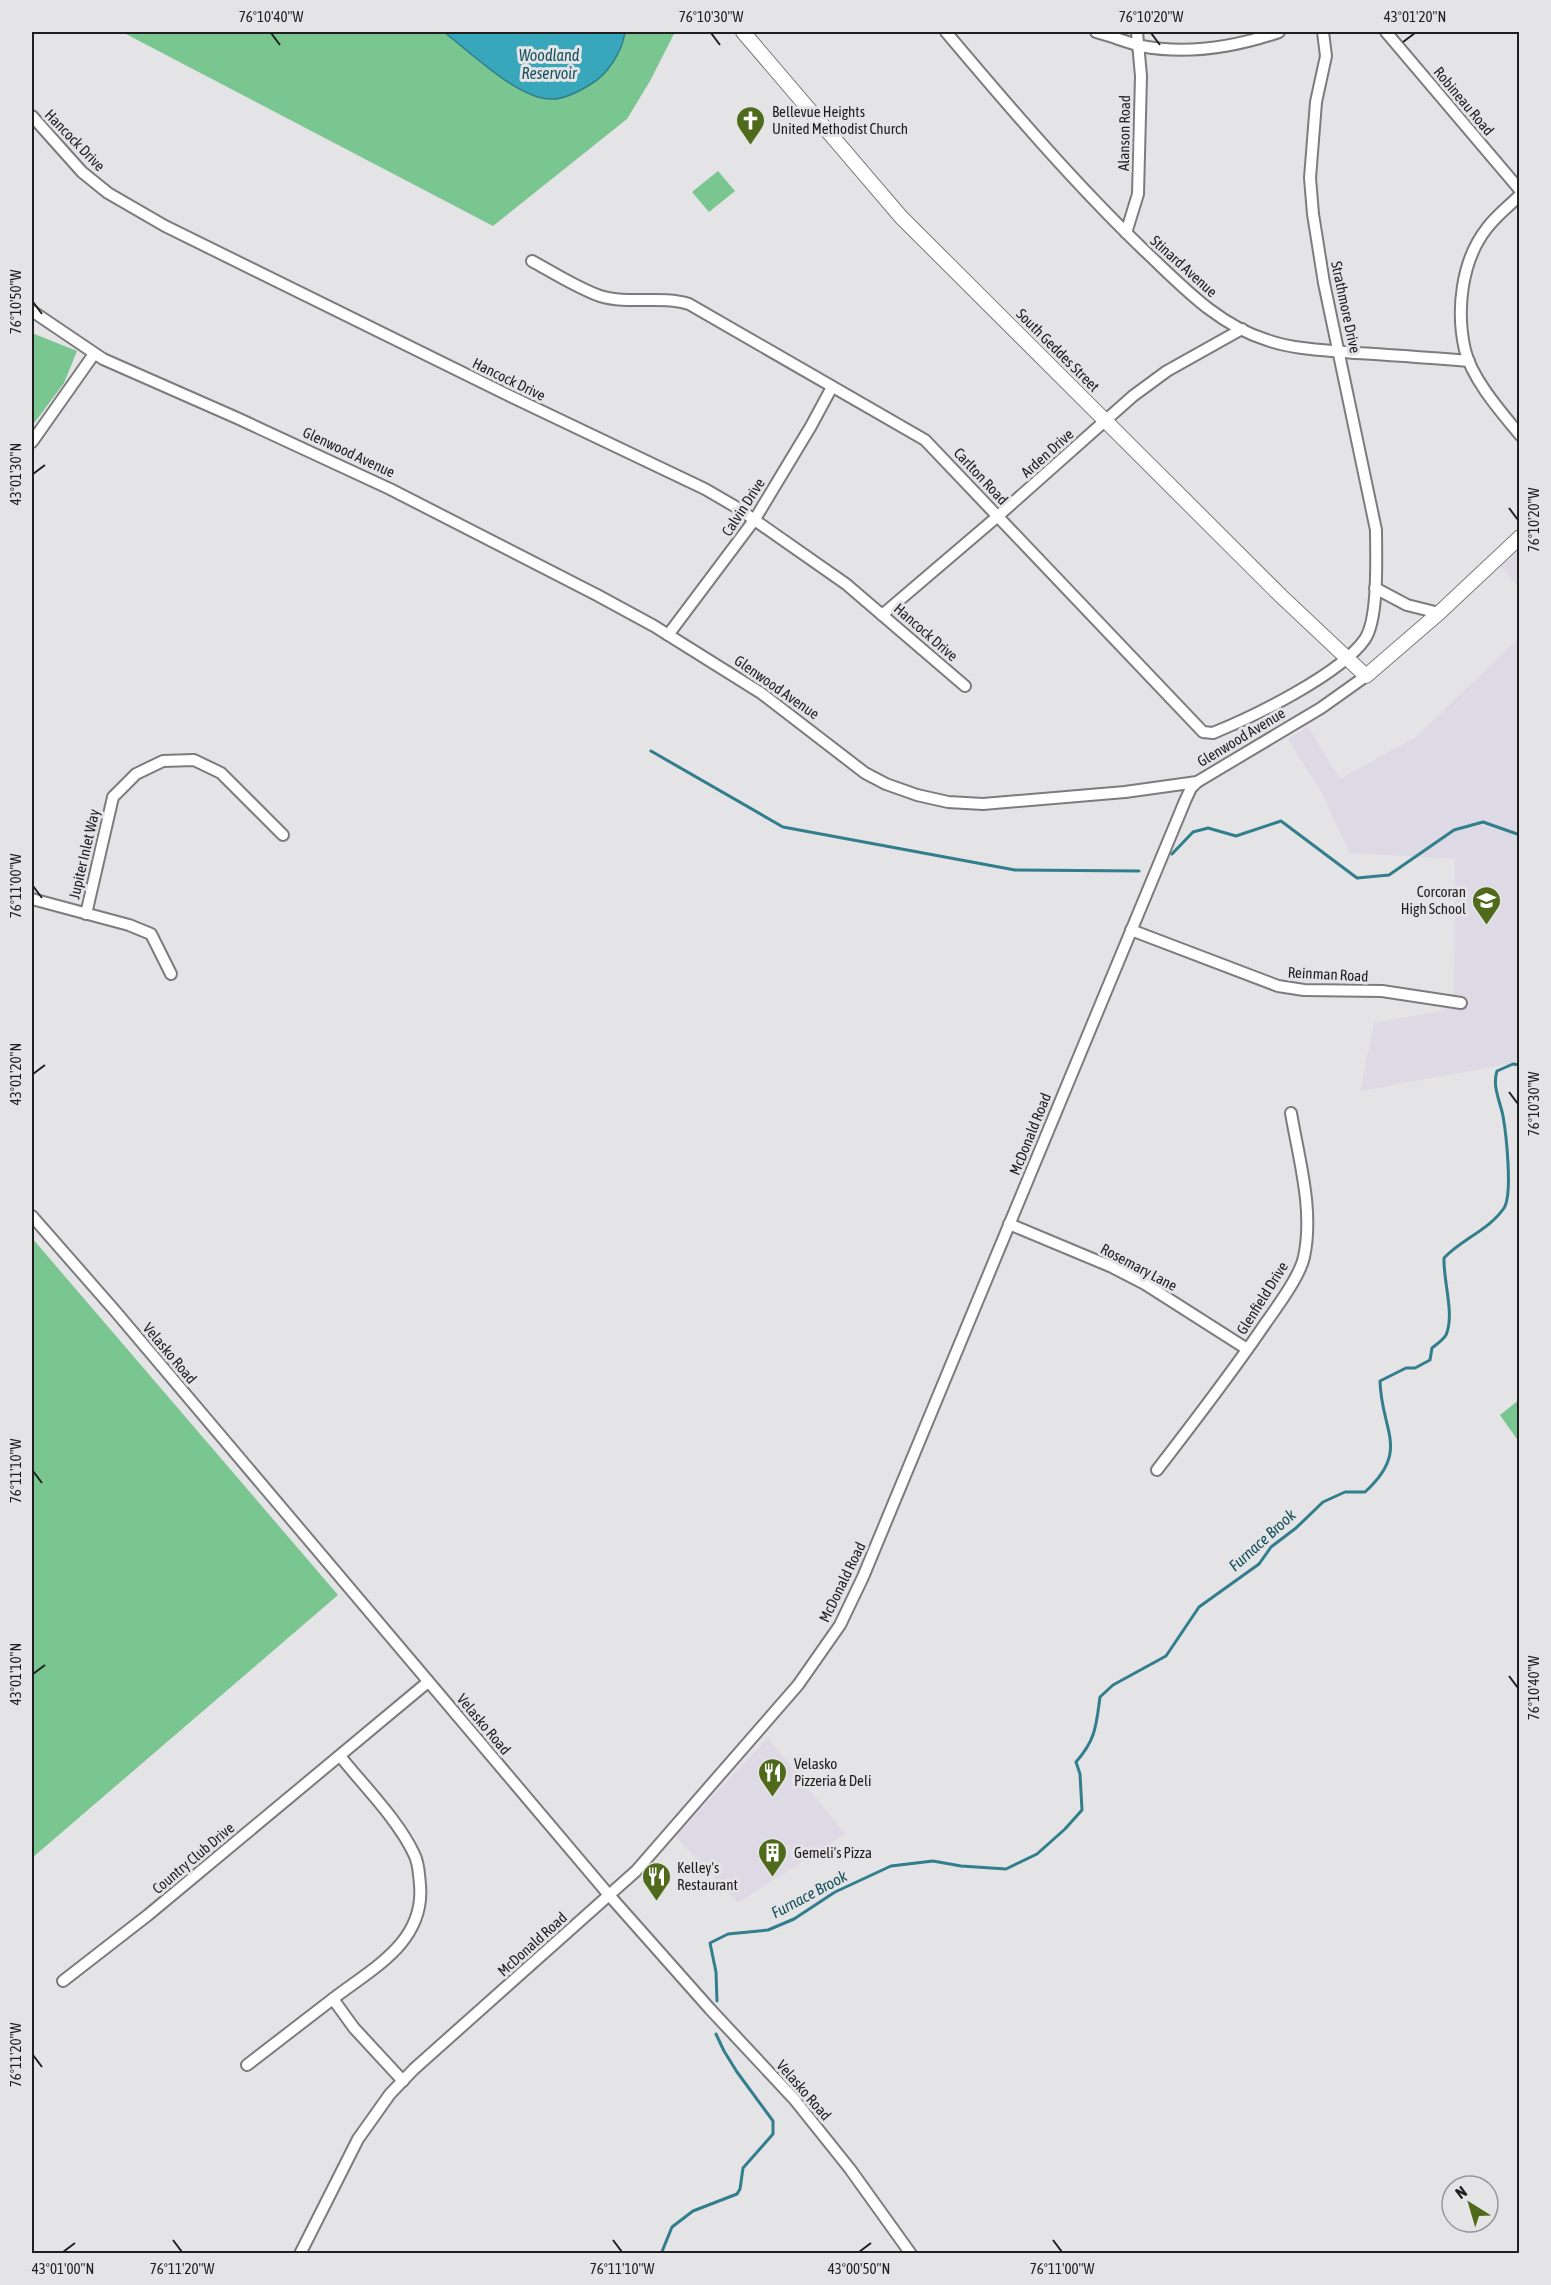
<svg xmlns="http://www.w3.org/2000/svg" width="1551" height="2285" font-family="'Asap Condensed',sans-serif">
	<style>
		.built { fill: #dedae5 }
		.green { fill: #7ac691 }
		.water { fill: #38a6bb; stroke: #317e8c; stroke-width: 1.5 }
		.lines { fill: none; stroke-linecap: round; stroke-linejoin: round }
		.stream { stroke: #317e8c; stroke-width: 3 }
		.minor-casing { stroke: #7c7b7e; stroke-width: 14 }
		.major-casing { stroke: #7c7b7e; stroke-width: 16 }
		.minor { stroke: #fff; stroke-width: 10 }
		.major { stroke: #fff; stroke-width: 14 }
		.ticks { fill: none; stroke: #201f20; stroke-width: 2 }
		.labels { text-anchor: middle; dominant-baseline: central; stroke-width: 6; stroke-linejoin: round; paint-order: stroke }
		.street-label { font-size: 15px; fill: #201f20; stroke: #e4e3e6 }
		.poi-label { font-size: 15px; fill: #201f20; stroke: #e4e3e6; text-anchor: start }
		.water-label { font-size: 16px; font-style: italic; fill: #14525d; stroke: #e4e3e6 }
		.neatline { fill: none; stroke: #201f20; stroke-width: 2 }
		.ticks-label { font-size: 15px; text-anchor: middle; fill: #201f20 }
	</style>
	<rect width="100%" height="100%" fill="#e4e3e6"/>
	<g class="built">
		<polygon points="1519,550 1519,588 1501,566"/>
		<polygon points="1519,638 1519,1062 1360,1091 1374,1023 1445,1010 1454,991 1455,859 1350,853 1322,793 1288,739 1308,727 1340,779 1416,737"/>
		<polygon points="768,1738 845,1834 738,1903 675,1836"/>
	</g>
	<g class="green">
		<polygon points="122,32 675,32 650,81 627,119 493,226"/>
		<polygon points="718,171 735,191 709,212 692,192"/>
		<polygon points="32,333 77,351 64,383 32,426"/>
		<polygon points="32,1238 338,1595 32,1858"/>
		<polygon points="1519,1400 1519,1442 1500,1415"/>
	</g>
	<path class="water" d="M444,32h181c-3,20 -17,42 -34,52 -11,7 -25,15 -39,15 -33,1 -82,-47 -108,-67z"/>
	<g class="lines">
		<g class="stream">
			<polyline points="651,751 783,827 1015,870 1139,871"/>
			<polyline points="1172,854 1193,832 1208,828 1236,836 1281,821 1357,878 1389,875 1454,830 1483,822 1520,835"/>
			<path d="M717,2001l-1,-29 -6,-29 18,-9 40,-4 26,-11 41,-27 56,-26 42,-5 28,5 45,3 31,-15 28,-25 17,-19 -2,-36 -4,-12c20,-23 20,-36 24,-65l13,-12 53,-29 33,-49 60,-43 12,-17 25,-19 27,-26 22,-10h20c46,-42 16,-61 15,-111l26,-13h9l15,-8 2,-12c5,-4 11,-8 14,-13 9,-21 -3,-54 -2,-77 18,-19 45,-28 60,-50 9,-14 2,-75 -1,-92 -3,-15 -11,-30 -6,-45l16,-7 7,1"/>
			<polyline points="661,2254 672,2227 693,2211 737,2194 740,2189 743,2168 773,2134 773,2121 737,2072 724,2051 716,2034"/>
		</g>
		<defs>
			<g id="minor">
				<path d="M946,32c64,76 129,152 201,221 36,34 71,72 120,87 28,10 60,10 89,13 38,2 76,5 113,8"/>
				<path d="M1096,32c15,4 30,10 45,14 47,9 94,1 138,-14"/>
				<polyline points="1386,32 1520,190"/>
				<polyline points="32,116 82,172 108,193 165,226 512,397 705,489 736,507 846,584 965,686"/>
				<path d="M1520,195c-11,11 -24,21 -33,33 -26,33 -31,83 -22,122 7,29 36,62 55,85"/>
				<polyline points="1126,233 1138,194 1141,76 1137,32"/>
				<path d="M532,261c20,11 47,28 68,35 29,9 61,-1 89,8l236,136 278,292 10,1c40,-16 128,-59 152,-94 14,-21 11,-84 11,-109l-52,-247 -11,-69 -3,-36 6,-76 10,-46 -3,-24"/>
				<polyline points="32,311 103,359 237,418 390,489 597,595 654,626 761,693 865,773 886,784 917,795 948,802 983,804 1125,792 1197,782 1321,708 1366,676"/>
				<polyline points="32,442 94,354"/>
				<polyline points="1375,588 1407,605 1439,613"/>
				<polyline points="882,615 998,516 1133,396 1167,371 1242,329"/>
				<polyline points="668,635 755,519 811,426 832,387"/>
				<polyline points="32,899 129,925 151,934 171,974"/>
				<polyline points="86,914 113,797 136,774 163,761 194,760 221,773 283,835"/>
				<polyline points="1131,930 1278,986 1304,990 1382,991 1461,1003"/>
				<polyline points="32,1216 116,1312 609,1895 710,2009 794,2099 850,2169 911,2254"/>
				<polyline points="1009,1224 1112,1267 1145,1284 1247,1349"/>
				<path d="M1157,1470c37,-48 74,-96 108,-146 12,-17 35,-48 39,-67 10,-47 -5,-97 -13,-144"/>
				<polyline points="63,1981 148,1915 428,1682"/>
				<polyline points="333,1999 354,2028 403,2081"/>
				<path d="M247,2065c29,-22 58,-45 87,-67 39,-30 91,-56 86,-113 -1,-10 -1,-22 -6,-31 -15,-33 -51,-69 -74,-98"/>
				<polyline points="300,2254 358,2139 390,2094 414,2069 636,1871 798,1685 840,1625 863,1577 1185,801 1191,788 1197,782"/>
			</g>
			<polyline id="major" points="743,32 901,217 1281,596 1366,676 1439,613 1520,537"/>
		</defs>
		<use href="#minor" class="minor-casing"/>
		<use href="#major" class="major-casing"/>
		<use href="#minor" class="minor"/>
		<use href="#major" class="major"/>
	</g>
	<path class="ticks" d="M271,33l9,12M711,33l9,12M1151,33l9,12M1403,42l12,-9M33,302l9,12M33,474l12,-9M1509,508l9,12M33,886l9,12M33,1074l12,-9M1509,1092l9,12M33,1471l9,12M33,1674l12,-9M1509,1676l9,12M33,2055l9,12M173,2240l9,12M613,2240l9,12M1053,2240l9,12M63,2252l12,-9M859,2252l12,-9"/>
	<defs>
		<symbol id="church-pin" viewBox="-11 -11 22 30"><path d="M0 17L-7.5 6A9.5 9.5 0 1 1 7.5 6Z" fill="#506a1c" stroke="#e4e3e6"/><path d="M-1.2-6h2.4v3.5h3.3v2.4h-3.3V6h-2.4V-.1h-3.3v-2.4h3.3Z" fill="#fff"/></symbol>
		<symbol id="school-pin" viewBox="-11 -11 22 30"><path d="M0 17L-7.5 6A9.5 9.5 0 1 1 7.5 6Z" fill="#506a1c" stroke="#e4e3e6"/><path d="M0-5L7-2L0 1L-7-2ZM-4 1L0 2.5L4 1V4Q0 6-4 4Z" fill="#fff"/></symbol>
		<symbol id="restaurant-pin" viewBox="-11 -11 22 30"><path d="M0 17L-7.5 6A9.5 9.5 0 1 1 7.5 6Z" fill="#506a1c" stroke="#e4e3e6"/><path d="M-5-6h1v4h1v-4h1v4h1v-4h1v5L-1.5 .5V6h-2V.5L-5-1ZM5-6V6H3V1.5H1.5Q1.5-4 5-6Z" fill="#fff"/></symbol>
		<symbol id="building-pin" viewBox="-11 -11 22 30"><path d="M0 17L-7.5 6A9.5 9.5 0 1 1 7.5 6Z" fill="#506a1c" stroke="#e4e3e6"/><path d="M-4-6H4V6H1V3H-1V6H-4ZM-2.5-4.3h1.7v1.8h-1.7ZM.8-4.3h1.7v1.8H.8ZM-2.5-1h1.7V.8h-1.7ZM.8-1h1.7V.8H.8Z" fill="#fff"/></symbol>
	</defs>
	<g fill-rule="evenodd">
		<use href="#church-pin" x="734" y="104" width="33" height="45"/>
		<use href="#school-pin" x="1470" y="884" width="33" height="45"/>
		<use href="#restaurant-pin" x="756" y="1756" width="33" height="45"/>
		<use href="#building-pin" x="756" y="1836" width="33" height="45"/>
		<use href="#restaurant-pin" x="640" y="1860" width="33" height="45"/>
	</g>
	<g class="labels">
		<g class="street-label">
			<text transform="translate(1464 101) rotate(50)">Robineau Road</text>
			<text transform="translate(1124 133) rotate(-89)">Alanson Road</text>
			<text transform="translate(75 140) rotate(46)">Hancock Drive</text>
			<text transform="translate(1184 266) rotate(42)">Stinard Avenue</text>
			<text transform="translate(1346 307) rotate(78)">Strathmore Drive</text>
			<text transform="translate(1058 350) rotate(45)">South Geddes Street</text>
			<text transform="translate(509 379) rotate(26)">Hancock Drive</text>
			<text transform="translate(349 452) rotate(25)">Glenwood Avenue</text>
			<text transform="translate(1047 453) rotate(-42)">Arden Drive</text>
			<text transform="translate(981 476) rotate(47)">Carlton Road</text>
			<text transform="translate(743 507) rotate(-57)">Calvin Drive</text>
			<text transform="translate(926 632) rotate(41)">Hancock Drive</text>
			<text transform="translate(777 687) rotate(35)">Glenwood Avenue</text>
			<text transform="translate(1241 737) rotate(-31)">Glenwood Avenue</text>
			<text transform="translate(84 854) rotate(-77)">Jupiter Inlet Way</text>
			<text transform="translate(1328 974) rotate(3)">Reinman Road</text>
			<text transform="translate(1030 1134) rotate(-68)">McDonald Road</text>
			<text transform="translate(1139 1267) rotate(28)">Rosemary Lane</text>
			<text transform="translate(1262 1298) rotate(-58)">Glenfield Drive</text>
			<text transform="translate(170 1353) rotate(50)">Velasko Road</text>
			<text transform="translate(842 1582) rotate(-64)">McDonald Road</text>
			<text transform="translate(484 1724) rotate(50)">Velasko Road</text>
			<text transform="translate(193 1858) rotate(-40)">Country Club Drive</text>
			<text transform="translate(532 1944) rotate(-42)">McDonald Road</text>
			<text transform="translate(804 2090) rotate(49)">Velasko Road</text>
		</g>
		<g class="poi-label">
			<text x="772" y="111">Bellevue Heights<tspan x="772" dy="17">United Methodist Church</tspan></text>
			<text x="1466" y="891" text-anchor="end">Corcoran<tspan x="1466" dy="17">High School</tspan></text>
			<text x="794" y="1763">Velasko<tspan x="794" dy="17">Pizzeria &amp; Deli</tspan></text>
			<text x="794" y="1852">Gemeli's Pizza</text>
			<text x="677" y="1867">Kelley's<tspan x="677" dy="17">Restaurant</tspan></text>
		</g>
		<g class="water-label">
			<text x="549" y="55">Woodland<tspan x="549" dy="18">Reservoir</tspan></text>
			<text transform="translate(1262 1540) rotate(-42)">Furnace Brook</text>
			<text transform="translate(809 1894) rotate(-28)">Furnace Brook</text>
		</g>
	</g>
	<rect width="1551" height="2285" fill="none" stroke="#e4e3e6" stroke-width="66"/>
	<g transform="translate(1470 2204) rotate(323)"><circle r="28" fill="#e4e3e6" stroke="#969597" stroke-width="1.5"/>
	<path d="M0-4.5L10 22L0 15L-10 22Z" fill="#506a1c"/>
	<text y="-9" font-size="16" font-weight="bold" text-anchor="middle" fill="#201f20">N</text>
	</g>
	<rect x="33" y="33" width="1485" height="2219" class="neatline"/>
	<g class="ticks-label">
		<text x="271" y="22">76°10'40"W</text>
		<text x="711" y="22">76°10'30"W</text>
		<text x="1151" y="22">76°10'20"W</text>
		<text x="1415" y="22">43°01'20"N</text>
		<text transform="translate(16 302) rotate(-90)" y="5">76°10'50"W</text>
		<text transform="translate(16 474) rotate(-90)" y="5">43°01'30"N</text>
		<text transform="translate(1534 520) rotate(-90)" y="5">76°10'20"W</text>
		<text transform="translate(16 886) rotate(-90)" y="5">76°11'00"W</text>
		<text transform="translate(16 1074) rotate(-90)" y="5">43°01'20"N</text>
		<text transform="translate(1534 1104) rotate(-90)" y="5">76°10'30"W</text>
		<text transform="translate(16 1471) rotate(-90)" y="5">76°11'10"W</text>
		<text transform="translate(16 1674) rotate(-90)" y="5">43°01'10"N</text>
		<text transform="translate(1534 1688) rotate(-90)" y="5">76°10'40"W</text>
		<text transform="translate(16 2055) rotate(-90)" y="5">76°11'20"W</text>
		<text x="63" y="2274">43°01'00"N</text>
		<text x="182" y="2274">76°11'20"W</text>
		<text x="622" y="2274">76°11'10"W</text>
		<text x="859" y="2274">43°00'50"N</text>
		<text x="1062" y="2274">76°11'00"W</text>
	</g>
</svg>
